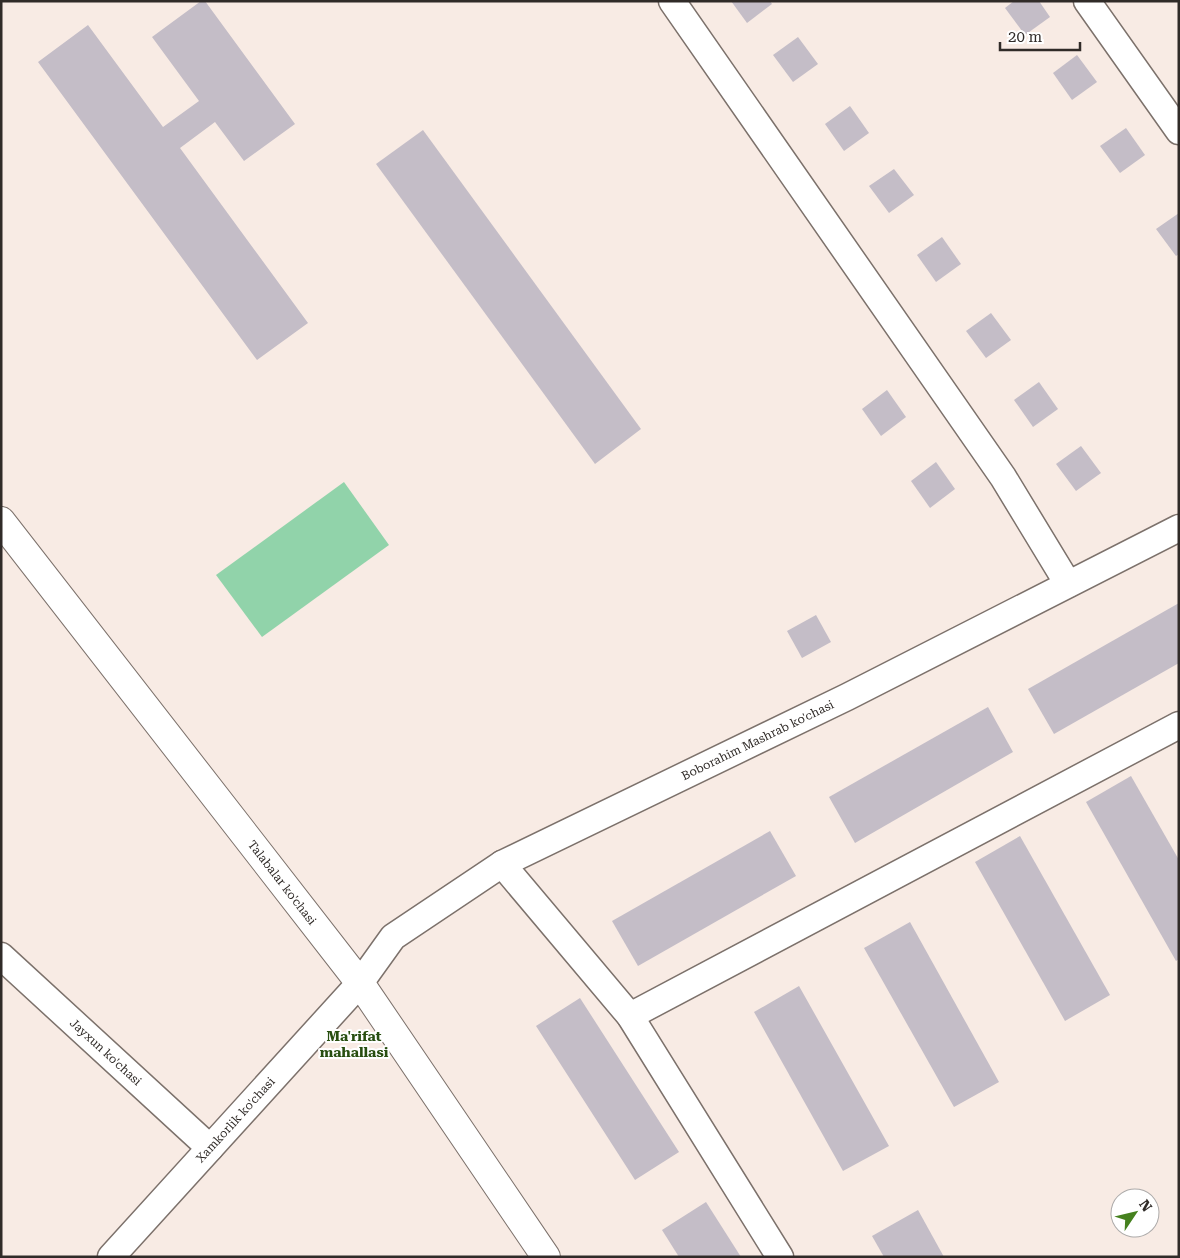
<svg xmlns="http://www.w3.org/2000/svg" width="1180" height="1258" font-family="'Roboto Serif',serif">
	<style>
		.green { fill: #91d3aa }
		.building { fill: #c4bdc7 }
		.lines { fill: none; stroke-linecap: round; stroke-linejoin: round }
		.minor-casing { stroke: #7c716b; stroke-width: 29 }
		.tertiary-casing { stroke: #7c716b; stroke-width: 30 }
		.minor { stroke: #fff; stroke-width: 26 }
		.tertiary { stroke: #fff; stroke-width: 28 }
		.labels { text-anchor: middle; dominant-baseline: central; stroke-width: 4; stroke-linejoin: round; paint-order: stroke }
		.street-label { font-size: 12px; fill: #302b28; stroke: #fff }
		.neighbourhood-label { font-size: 14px; font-weight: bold; fill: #284e10; stroke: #fff }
	</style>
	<rect width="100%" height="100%" fill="#f8ebe4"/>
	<polygon class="green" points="344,482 389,545 262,637 216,575"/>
	<g class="building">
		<polygon points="201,1 205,1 295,124 244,161 215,122 180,148 308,323 257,360 38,62 88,25 163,127 199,101 152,37"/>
		<polygon points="731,1 770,1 772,4 747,23"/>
		<polygon points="1014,1 1039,1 1050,17 1025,35 1005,8"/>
		<polygon points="798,37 818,64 793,82 773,55"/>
		<polygon points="1077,55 1097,82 1072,100 1053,73"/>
		<polygon points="850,106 869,133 844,151 825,124"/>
		<polygon points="1126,128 1145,155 1120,173 1100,146"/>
		<polygon points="423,130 641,429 595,464 376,164"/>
		<polygon points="894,169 914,195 889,213 869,186"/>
		<polygon points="1179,213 1179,254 1176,256 1156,229"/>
		<polygon points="942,237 961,264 936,282 917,255"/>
		<polygon points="991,313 1011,340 986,358 966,331"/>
		<polygon points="1039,382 1058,409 1033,427 1014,400"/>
		<polygon points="887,390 906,417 881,436 862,409"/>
		<polygon points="1081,446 1101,473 1076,491 1056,464"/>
		<polygon points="936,462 955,489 930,508 911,481"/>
		<polygon points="1179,603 1179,663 1054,734 1028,689"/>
		<polygon points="816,615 831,642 802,658 787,631"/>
		<polygon points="988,707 1013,752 855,843 829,797"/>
		<polygon points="1131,776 1179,860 1179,959 1176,961 1086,802"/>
		<polygon points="770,831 796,876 638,966 612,921"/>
		<polygon points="1020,836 1110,995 1065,1021 975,862"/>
		<polygon points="910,922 999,1082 954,1107 864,948"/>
		<polygon points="799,986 889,1146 843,1171 754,1012"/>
		<polygon points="580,998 679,1152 635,1180 536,1026"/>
		<polygon points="706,1202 741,1257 679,1257 662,1230"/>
		<polygon points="918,1210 944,1257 884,1257 872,1236"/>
	</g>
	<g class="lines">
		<defs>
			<g id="minor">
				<polyline points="672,1 1003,477 1068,584"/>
				<polyline points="1087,1 1179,131"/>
				<polyline points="502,864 630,1016 780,1257"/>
				<path id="s1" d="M1,956l209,192"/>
				<polyline points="630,1016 1179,725"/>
				<path id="s2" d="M111,1257l249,-274 33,-46 109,-73 345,-167 332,-169"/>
			</g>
			<g id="tertiary">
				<path id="s3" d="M1,521l359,462 186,274"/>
			</g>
		</defs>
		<use href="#minor" class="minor-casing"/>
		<use href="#tertiary" class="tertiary-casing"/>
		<use href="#minor" class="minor"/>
		<use href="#tertiary" class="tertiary"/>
	</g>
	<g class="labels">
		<g class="street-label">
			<text stroke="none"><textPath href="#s2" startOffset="842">Boborahim Mashrab ko'chasi</textPath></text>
			<text stroke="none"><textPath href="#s3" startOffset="458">Talabalar ko'chasi</textPath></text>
			<text stroke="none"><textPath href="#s1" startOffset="142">Jayxun ko'chasi</textPath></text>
			<text stroke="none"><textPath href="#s2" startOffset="185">Xamkorlik ko'chasi</textPath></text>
		</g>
		<g class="neighbourhood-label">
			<text x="354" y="1036">Ma'rifat<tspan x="354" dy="16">mahallasi</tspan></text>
		</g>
	</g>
	<rect width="1180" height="1258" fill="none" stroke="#302b28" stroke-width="5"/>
	<g transform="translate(1135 1213) rotate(55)"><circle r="24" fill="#ffffff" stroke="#acaaa9"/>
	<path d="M0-4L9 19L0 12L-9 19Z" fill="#45811e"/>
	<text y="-8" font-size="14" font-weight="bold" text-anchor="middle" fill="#302b28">N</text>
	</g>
	<path d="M1000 42v8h80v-8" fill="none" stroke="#302b28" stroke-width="2.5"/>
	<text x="1008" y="42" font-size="15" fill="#302b28" stroke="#ffffff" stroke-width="4" paint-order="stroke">20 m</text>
</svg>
